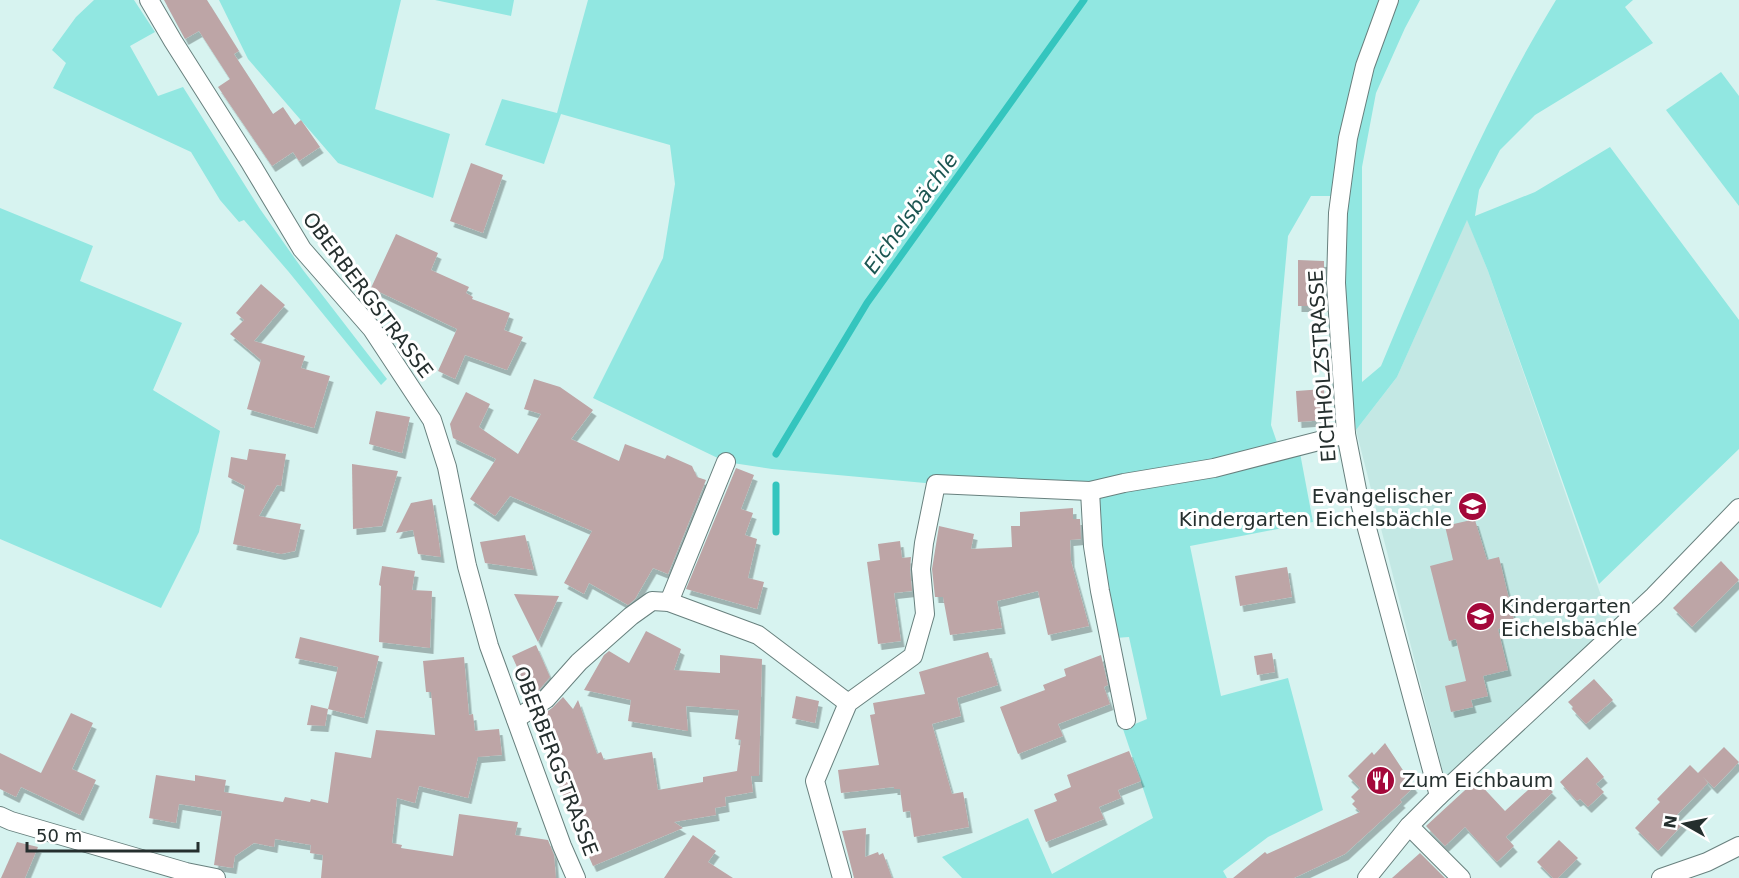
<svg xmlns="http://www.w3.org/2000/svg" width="1739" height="878" font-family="'DejaVu Sans',sans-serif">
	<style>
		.built { fill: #c3e8e4 }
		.green { fill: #91e7e1 }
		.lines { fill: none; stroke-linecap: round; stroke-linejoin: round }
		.stream { stroke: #34c5be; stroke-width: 7 }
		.building { fill: #bda5a6; filter: url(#shadow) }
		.minor-casing { stroke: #68807e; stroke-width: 20 }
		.minor { stroke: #fff; stroke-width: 18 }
		.labels { text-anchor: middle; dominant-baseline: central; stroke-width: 6; stroke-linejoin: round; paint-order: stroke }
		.street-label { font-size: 20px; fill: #252f2e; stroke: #fff }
		.poi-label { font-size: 20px; fill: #252f2e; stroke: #fff; text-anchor: start }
		.water-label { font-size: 21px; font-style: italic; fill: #1c5652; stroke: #fff }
	</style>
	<defs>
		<filter id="shadow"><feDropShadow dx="3.5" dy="6" stdDeviation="0" flood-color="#0004"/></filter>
	</defs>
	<rect width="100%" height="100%" fill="#d7f3f0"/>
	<polygon class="built" points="1467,219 1488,271 1612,627 1446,784 1356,430 1397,377"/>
	<g class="green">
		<polygon points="94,0 134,0 155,32 130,46 158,96 183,87 260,209 303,270 387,379 381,385 288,271 244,220 239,222 220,200 191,152 53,88 66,63 52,50 76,17"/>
		<polygon points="219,0 401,0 375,109 450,134 433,198 338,163 248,59"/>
		<polygon points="435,0 514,0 511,16"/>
		<path d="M588,0h832l-15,28 -29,65 -14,74v215l19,-16c52,-125 104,-250 175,-366h77l-8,7 28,36 -118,72 -35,35 -21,40 -4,26 60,-24 75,-45 129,173v129l-140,135 -111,-313 -21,-51 -70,157 -41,53 -15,-146 4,-88h-34l-23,40 -17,189 11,32 18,-4 13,69 -123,24 31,150 67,-18 35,132 -55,27 -45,34 4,7h-265l-20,-21 86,-39 24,56 101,-56 -30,-89 24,-10 -18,-82 -14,1 -17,-93 -1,-55 -161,-6 -164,-15 -46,-7 -133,-64 70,-140 12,-74 -5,-39 -109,-31 -17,50 -59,-19 17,-46 55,14z"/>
		<polygon points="1721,72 1739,96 1739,206 1666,110"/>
		<polygon points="0,208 93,246 80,281 182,323 153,390 220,431 199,532 161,608 0,539"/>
	</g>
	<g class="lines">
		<g class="stream">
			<polyline points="776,454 867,303 1084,0"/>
			<polyline points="776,485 776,532"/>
		</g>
	</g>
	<g class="building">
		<polygon points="164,0 207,0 239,51 234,54 273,114 283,107 295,125 301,120 320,147 299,161 293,152 272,166 218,87 230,79 199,31 185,39"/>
		<polygon points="471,163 503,175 483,233 450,221"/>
		<polygon points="396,234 438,253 431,270 469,287 466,293 473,297 472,299 510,313 504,330 523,337 507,370 465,355 455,379 438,371 457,329 371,288"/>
		<polygon points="1298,260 1324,261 1324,306 1298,306"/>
		<polygon points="261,284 285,305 254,341 305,356 301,368 330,376 314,428 247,409 261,360 230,334 244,320 236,313"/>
		<polygon points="534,379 560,387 593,410 571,439 619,461 625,444 665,459 667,455 692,466 697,477 706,480 668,574 653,568 635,599 628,605 589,583 584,594 564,583 592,531 510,496 495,516 470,499 496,459 453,438 450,424 466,392 490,404 479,427 518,454 541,414 524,409"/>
		<polygon points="1324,389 1326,420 1298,422 1296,391"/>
		<polygon points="376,411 410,417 402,453 369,444"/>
		<polygon points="249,449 286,454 281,486 277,485 259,516 301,524 295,551 281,554 233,544 245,486 228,477 231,457 247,460"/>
		<polygon points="352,464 398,471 382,526 353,529"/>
		<polygon points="736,468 754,475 741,509 753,513 745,535 757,539 748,578 764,582 757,609 686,589"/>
		<polygon points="432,499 438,535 441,557 418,554 413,530 396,533 411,503"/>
		<polygon points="1073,508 1073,519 1080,519 1081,539 1070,540 1071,561 1089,626 1048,635 1038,591 997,601 1002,628 950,635 943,597 935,597 932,569 939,526 974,534 971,549 1012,547 1011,526 1020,526 1020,512"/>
		<polygon points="1471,520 1475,520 1487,560 1499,557 1515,624 1498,629 1508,670 1483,676 1488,696 1471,700 1473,707 1451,712 1445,686 1466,681 1456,639 1449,641 1430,566 1453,560 1445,526"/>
		<polygon points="525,535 534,570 485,563 480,542"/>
		<polygon points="900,541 902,558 911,557 910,570 912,591 894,593 901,641 878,644 867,562 880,560 878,544"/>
		<polygon points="1721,561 1739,580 1692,627 1673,608"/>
		<polygon points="382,566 415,571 412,590 432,591 430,648 379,642 381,586 379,585"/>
		<polygon points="1287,567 1292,597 1240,606 1235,576"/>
		<polygon points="514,594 559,596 538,642"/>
		<polygon points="646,631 681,649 674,670 720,673 720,655 762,659 759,776 751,776 753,792 725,797 726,806 715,808 716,815 674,822 683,828 593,866 586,850 584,850 554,773 558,772 544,729 541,729 538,718 552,708 563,697 573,709 578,700 597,754 601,752 604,760 652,752 658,790 703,782 703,777 737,771 741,740 735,739 739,710 686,706 688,731 628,721 631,700 584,690 604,655 609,651 629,663"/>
		<polygon points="300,637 379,656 364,718 328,709 338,667 295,658"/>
		<polygon points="536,645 550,677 539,690 530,696 512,656"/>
		<polygon points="988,652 998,685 957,698 961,716 932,724 952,794 963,792 969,827 914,837 910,811 903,812 900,789 894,789 894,787 841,793 838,770 879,765 870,715 875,714 873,703 925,694 919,672"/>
		<polygon points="1272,653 1275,672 1257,675 1254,656"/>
		<polygon points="1101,655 1108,685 1104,687 1110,704 1058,724 1063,736 1018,754 1000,707 1045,690 1043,685 1066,676 1064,669"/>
		<polygon points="464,657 469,715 473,714 475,731 499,729 502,755 478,757 468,798 419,786 415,803 397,798 392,843 402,845 401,848 453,856 459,814 518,822 515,835 548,840 554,855 556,878 321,878 323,855 310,853 311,845 275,839 274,847 254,843 235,856 233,868 214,865 222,811 179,804 176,823 149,818 156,775 195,781 195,775 226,780 224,792 283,802 285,797 310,802 311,799 328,803 335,752 371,758 376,730 435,735 431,692 426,692 423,661"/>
		<polygon points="1594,679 1613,700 1586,724 1572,709 1573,707 1568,702"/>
		<polygon points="796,696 819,701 815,723 792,718"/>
		<polygon points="311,705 328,709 325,726 307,725"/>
		<polygon points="71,713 93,723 72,769 96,780 80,815 21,787 16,797 0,789 0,753 41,773"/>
		<polygon points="1385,743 1414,787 1400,800 1402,802 1345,854 1294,878 1233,878 1265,852 1267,854 1360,812 1352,804 1355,801 1351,797 1360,788 1348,776 1372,752 1374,755"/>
		<polygon points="1724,747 1739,762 1714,788 1703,777 1708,783 1675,817 1683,824 1658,851 1635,828 1660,802 1657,799 1690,765 1698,773"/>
		<polygon points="1129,751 1141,781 1118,790 1121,798 1099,807 1104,819 1046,842 1034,810 1057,801 1054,794 1071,787 1067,775"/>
		<polygon points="1587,757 1604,777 1596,784 1604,792 1588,807 1580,799 1577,801 1560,782"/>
		<polygon points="1540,779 1553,792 1506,837 1514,846 1497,862 1465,827 1445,846 1426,826 1476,780 1505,811"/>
		<polygon points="866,828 865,857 878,852 879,855 883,853 892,878 854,878 842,831"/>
		<polygon points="693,835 716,851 708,862 733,878 664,878"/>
		<polygon points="1559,840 1578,858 1558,878 1553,878 1537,862"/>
		<polygon points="17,842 38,847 25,878 1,878"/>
		<polygon points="1420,853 1445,878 1392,878"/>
	</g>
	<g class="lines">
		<defs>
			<g id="minor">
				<polyline points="149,0 173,41 251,164 302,249 372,329 432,420 447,467 467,566 489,646 562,846 576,878"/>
				<polyline points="1389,0 1365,66 1348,138 1338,213 1336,283 1346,434 1358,495 1439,796"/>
				<polyline points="1090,491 1093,546 1100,591 1126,720"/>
				<polyline points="669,602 726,462"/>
				<polyline points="516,719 546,699 579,662 631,616 652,601 669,602 758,635 848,703"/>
				<polyline points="0,816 11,821 186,872 216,878"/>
				<polyline points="1409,826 1461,878"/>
				<polyline points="842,878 815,781 848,703 913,656 925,614 921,569 924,543 936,484 1090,491 1124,483 1214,468 1346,434"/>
				<polyline points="1367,878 1409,826 1439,796 1654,596 1739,508"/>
				<polyline points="1661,878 1707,862 1739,846"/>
			</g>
		</defs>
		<use href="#minor" class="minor-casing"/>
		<use href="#minor" class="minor"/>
	</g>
	<defs>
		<symbol id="school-disc" viewBox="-11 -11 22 22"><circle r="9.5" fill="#a4083a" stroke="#fff"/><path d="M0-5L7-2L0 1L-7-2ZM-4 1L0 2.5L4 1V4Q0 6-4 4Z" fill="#fff"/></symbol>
		<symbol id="restaurant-disc" viewBox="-11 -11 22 22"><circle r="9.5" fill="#a4083a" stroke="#fff"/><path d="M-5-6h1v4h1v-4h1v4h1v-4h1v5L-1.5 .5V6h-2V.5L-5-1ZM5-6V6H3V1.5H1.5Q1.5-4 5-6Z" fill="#fff"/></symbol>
	</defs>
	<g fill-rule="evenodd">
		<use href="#school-disc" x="1456" y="490" width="33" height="33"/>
		<use href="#school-disc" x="1464" y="600" width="33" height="33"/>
		<use href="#restaurant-disc" x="1364" y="764" width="33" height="33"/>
	</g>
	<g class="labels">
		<g class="street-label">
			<text transform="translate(368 295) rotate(53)">OBERBERGSTRASSE</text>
			<text transform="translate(1322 366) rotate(-94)">EICHHOLZSTRASSE</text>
			<text transform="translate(556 761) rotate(69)">OBERBERGSTRASSE</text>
		</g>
		<g class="poi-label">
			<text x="1452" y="496" text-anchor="end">Evangelischer<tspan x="1452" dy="23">Kindergarten Eichelsbächle</tspan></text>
			<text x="1501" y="606">Kindergarten<tspan x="1501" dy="23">Eichelsbächle</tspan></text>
			<text x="1402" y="780">Zum Eichbaum</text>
		</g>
		<g class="water-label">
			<text transform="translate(911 213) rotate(-54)">Eichelsbächle</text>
		</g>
	</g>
	<g transform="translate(1685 824) rotate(279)" stroke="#ffffff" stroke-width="4.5" paint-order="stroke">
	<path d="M0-4.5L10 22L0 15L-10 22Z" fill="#252f2e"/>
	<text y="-9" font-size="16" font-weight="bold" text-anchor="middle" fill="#252f2e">N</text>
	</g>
	<path d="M27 842v9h171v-9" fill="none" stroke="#252f2e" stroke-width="3"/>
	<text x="36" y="842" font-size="18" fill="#252f2e" stroke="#ffffff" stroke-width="4.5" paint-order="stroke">50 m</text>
</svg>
